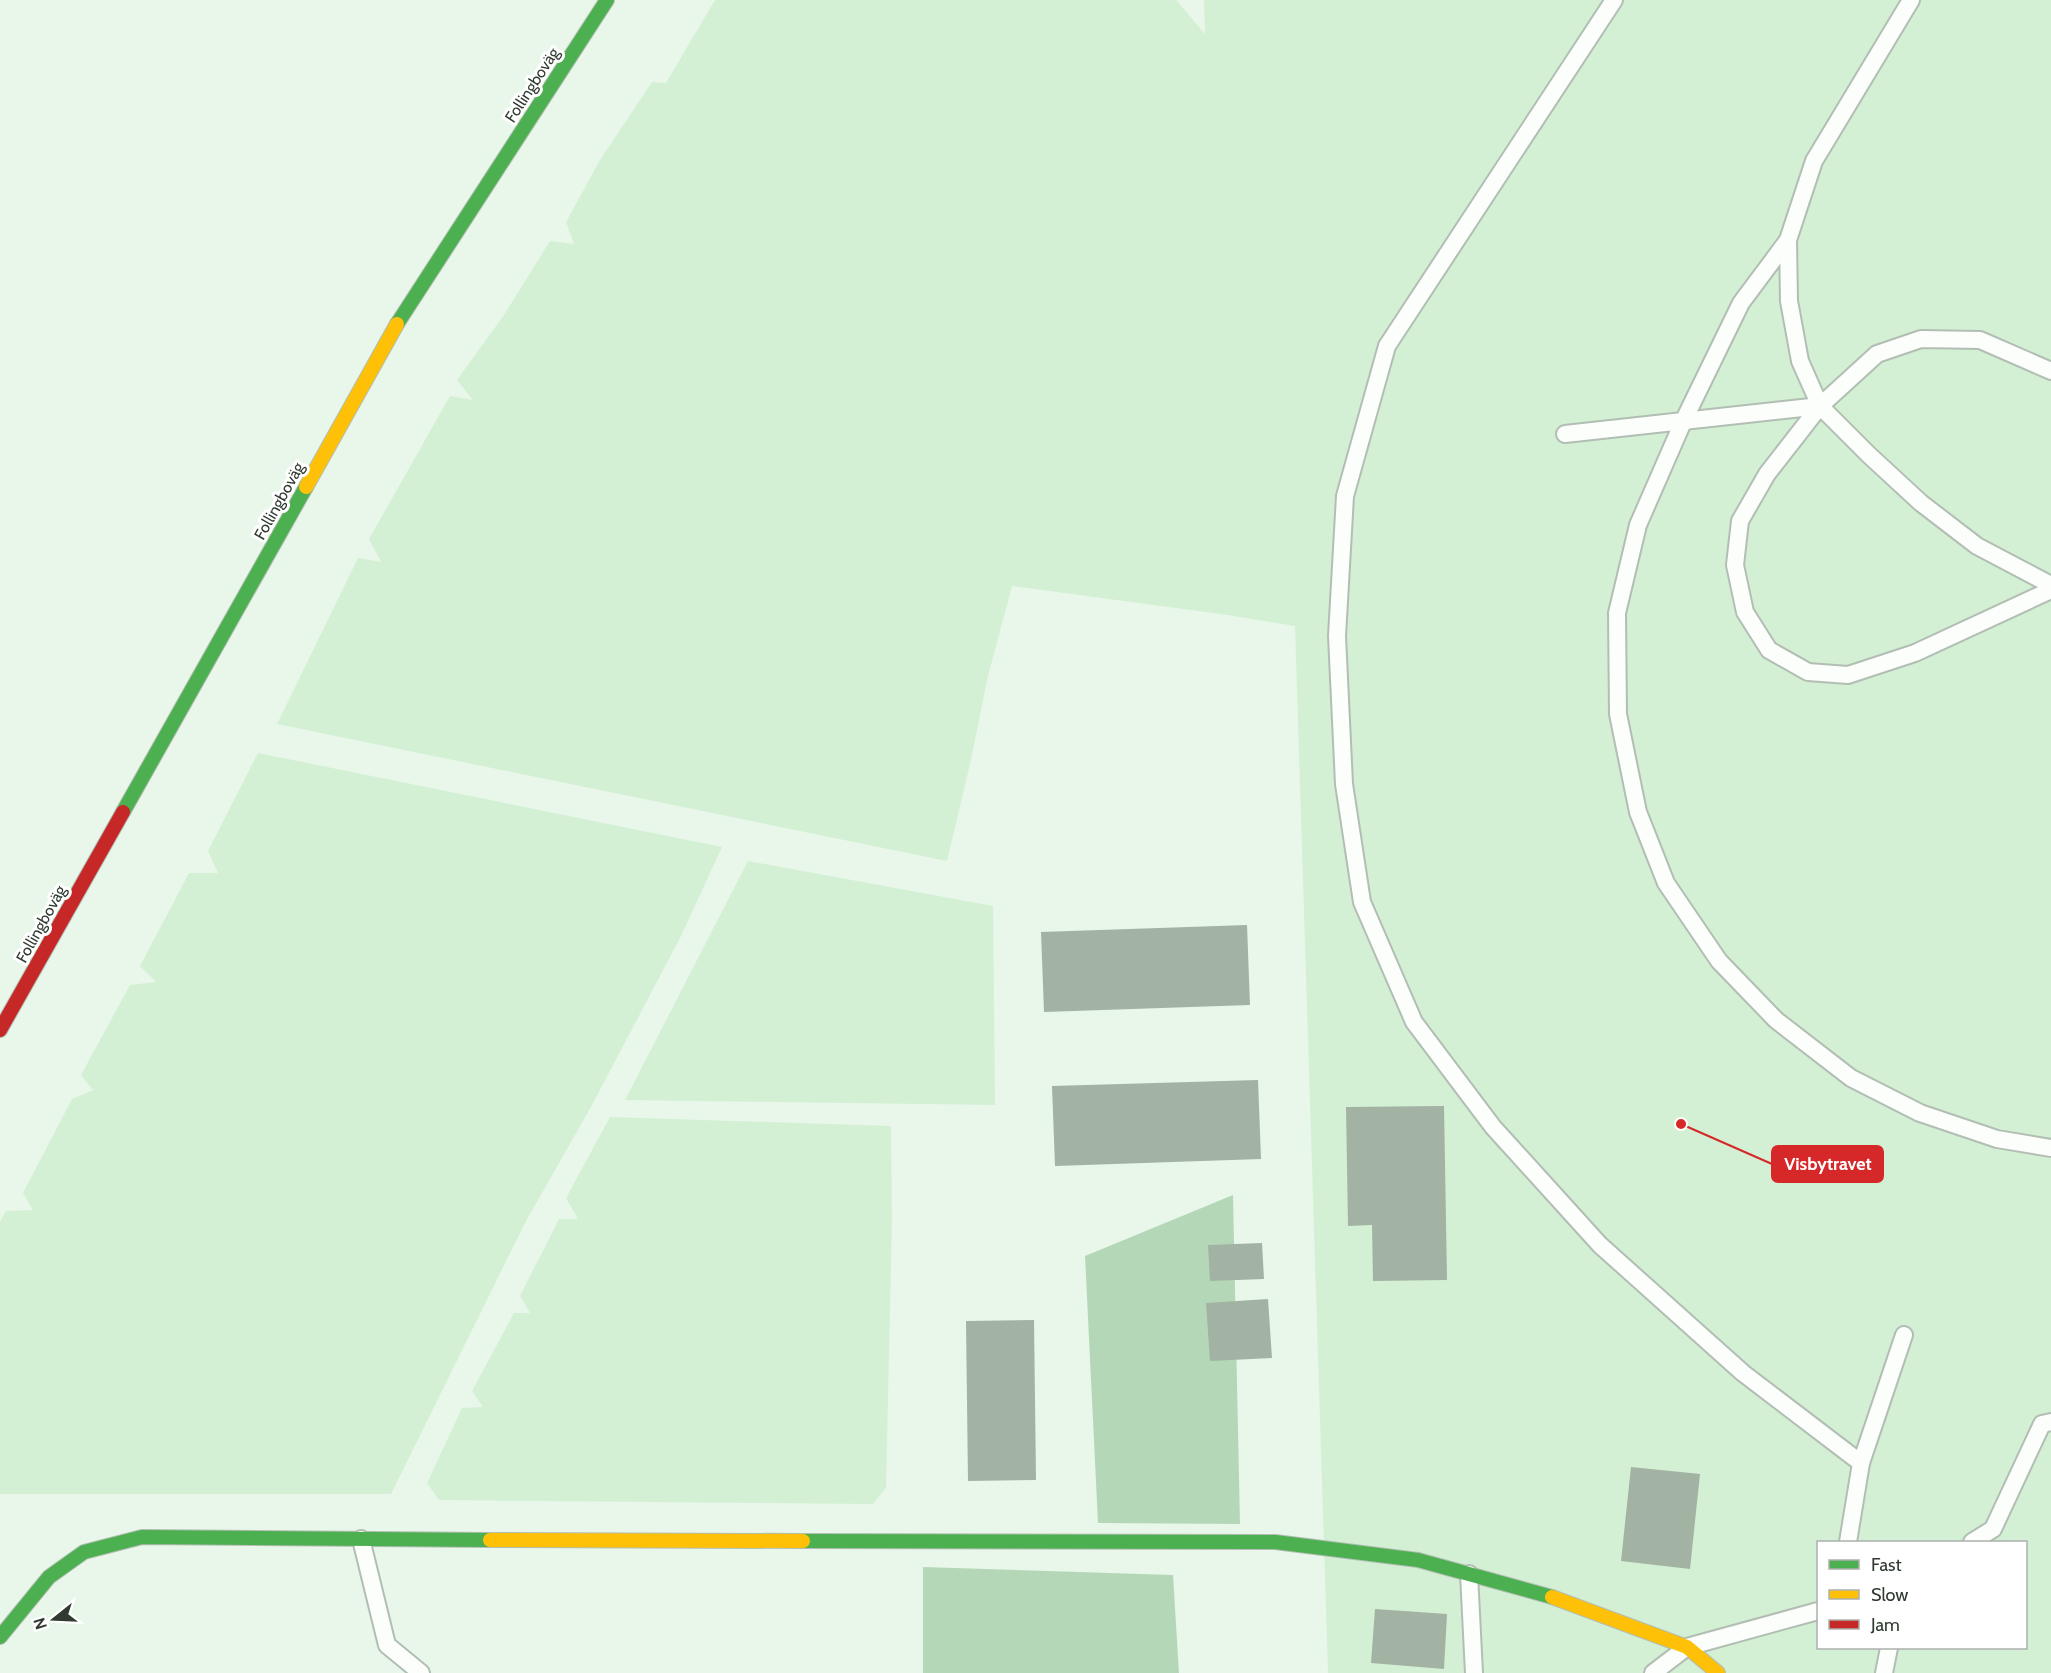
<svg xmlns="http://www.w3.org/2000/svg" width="2051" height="1673" font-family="Cabin,sans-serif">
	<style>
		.green { fill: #d3f0d5; fill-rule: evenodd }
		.forest { fill: #b4d8b7 }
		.building { fill: #a2b2a3 }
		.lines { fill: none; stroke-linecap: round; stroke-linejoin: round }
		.lane-casing { stroke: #b2beb3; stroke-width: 20 }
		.fast-casing { stroke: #b2beb3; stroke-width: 16 }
		.slow-casing { stroke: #b2beb3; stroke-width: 16 }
		.jam-casing { stroke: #b2beb3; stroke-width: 16 }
		.lane { stroke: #fcfefc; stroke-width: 16 }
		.fast { stroke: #4caf50; stroke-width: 14 }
		.slow { stroke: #ffc107; stroke-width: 14 }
		.jam { stroke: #c62828; stroke-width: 14 }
		.labels { text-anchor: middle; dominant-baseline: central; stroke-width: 6; stroke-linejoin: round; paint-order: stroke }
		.street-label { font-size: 16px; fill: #303a30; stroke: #fff }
		.leader { fill: none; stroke: #d62828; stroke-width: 2 }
		.callout-dot { fill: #d62828; stroke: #fff; stroke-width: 2 }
		.callout { fill: #d62828; stroke: #d62828; stroke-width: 2 }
		.callout-label { font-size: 18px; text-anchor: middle; font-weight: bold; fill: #fff }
	</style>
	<rect width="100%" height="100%" fill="#e8f7e9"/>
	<g class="green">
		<path d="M715,0h461l29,34 -1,-34h847v1673h-723l-33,-1047 -67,-11 -216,-29 -24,90 -18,88 -23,97 -670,-137 81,-166 23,4 -12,-23 81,-143 23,4 -16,-20 47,-65 46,-74 24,3 -8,-22 34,-62 52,-78 14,1zM1818,1542h208v106h-208z"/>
		<polygon points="258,753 722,847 681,936 592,1105 525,1223 391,1494 0,1494 0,1222 6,1211 33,1210 23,1193 72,1099 93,1090 81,1075 130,985 156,982 140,966 189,873 218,873 208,851"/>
		<polygon points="748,861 993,906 995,1105 625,1100"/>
		<polygon points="610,1117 891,1126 892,1220 886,1488 873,1504 439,1500 427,1483 462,1408 483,1407 472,1391 514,1313 530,1313 520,1296 559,1219 578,1219 566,1198"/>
	</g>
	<g class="forest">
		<polygon points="1233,1195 1240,1524 1098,1523 1085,1256"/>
		<polygon points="923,1567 1173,1575 1179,1673 923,1673"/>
	</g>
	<g class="building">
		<polygon points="1247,925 1250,1005 1044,1012 1041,932"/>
		<polygon points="1258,1080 1261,1159 1055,1166 1052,1086"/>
		<polygon points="1444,1106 1447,1280 1373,1281 1372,1225 1348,1226 1346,1107"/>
		<polygon points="1262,1243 1264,1279 1210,1281 1208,1245"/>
		<polygon points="1268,1299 1272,1358 1210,1361 1206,1303"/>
		<polygon points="1034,1320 1036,1480 968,1481 966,1321"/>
		<polygon points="1631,1467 1700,1474 1690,1569 1621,1561"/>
		<polygon points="1375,1609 1447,1614 1444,1669 1371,1663"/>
	</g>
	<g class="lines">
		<defs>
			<g id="lane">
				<polyline points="1614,0 1387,346 1345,496 1337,636 1344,784 1362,902 1414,1022 1493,1127 1600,1245 1743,1373 1861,1463"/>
				<polyline points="1911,0 1814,161 1788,240 1789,301 1800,361 1820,406 1869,455 1921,503 1977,546 2051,585"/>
				<polyline points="1788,240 1741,303 1683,422 1638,525 1617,613 1618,714 1638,812 1666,883 1719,961 1776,1020 1851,1078 1920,1113 1997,1139 2051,1148"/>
				<polyline points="2051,371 1980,340 1921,339 1877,354 1820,406 1767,474 1740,521 1735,565 1745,612 1769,650 1808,672 1848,675 1915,653 2051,590"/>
				<polyline points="1565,434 1820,406"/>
				<polyline points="361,1539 387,1645 421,1673"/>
				<polyline points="1848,1542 1861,1463 1904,1335"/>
				<polyline points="1972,1542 1993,1529 2042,1424 2051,1422"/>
				<polyline points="1469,1574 1474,1673"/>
				<polyline points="1653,1673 1687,1647 1818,1611"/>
				<polyline points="1884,1673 1889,1648"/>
			</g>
			<g id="fast">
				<polyline points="397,324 607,0"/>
				<polyline points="123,812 306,487"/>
				<polyline points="803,1541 1275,1542 1418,1560 1552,1597"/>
				<polyline points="0,1637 49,1577 84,1552 142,1537 490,1540"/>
			</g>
			<g id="slow">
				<polyline points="306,487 397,324"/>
				<polyline points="490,1540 803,1541"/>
				<polyline points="1552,1597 1687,1647 1718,1673"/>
			</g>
			<polyline id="jam" points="0,1030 123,812"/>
		</defs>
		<use href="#lane" class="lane-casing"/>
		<use href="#fast" class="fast-casing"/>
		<use href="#slow" class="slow-casing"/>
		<use href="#jam" class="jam-casing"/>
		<use href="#lane" class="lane"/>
		<use href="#fast" class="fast"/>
		<use href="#slow" class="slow"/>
		<use href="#jam" class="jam"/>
	</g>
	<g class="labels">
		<g class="street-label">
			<text transform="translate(532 85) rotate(-57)">Follingboväg</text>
			<text transform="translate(279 501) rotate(-61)">Follingboväg</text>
			<text transform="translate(41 924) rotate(-61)">Follingboväg</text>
		</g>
	</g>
	<path class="leader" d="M1681 1124L1772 1164"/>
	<circle class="callout-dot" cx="1681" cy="1124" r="6"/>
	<rect class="callout" x="1772" y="1146" width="111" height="36" rx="6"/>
	<g class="callout-label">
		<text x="1828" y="1170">Visbytravet</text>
	</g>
	<rect x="1817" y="1541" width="210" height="108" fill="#ffffff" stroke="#acb0ac" stroke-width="1.5"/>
	<rect x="1829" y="1560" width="30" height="9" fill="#4caf50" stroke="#acb0ac" stroke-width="1.5"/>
	<text x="1871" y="1571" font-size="18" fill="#303a30">Fast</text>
	<rect x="1829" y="1590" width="30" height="9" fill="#ffc107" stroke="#acb0ac" stroke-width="1.5"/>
	<text x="1871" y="1601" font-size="18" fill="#303a30">Slow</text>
	<rect x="1829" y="1620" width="30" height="9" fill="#c62828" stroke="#acb0ac" stroke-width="1.5"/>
	<text x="1871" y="1631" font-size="18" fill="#303a30">Jam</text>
	<g transform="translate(54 1619) rotate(252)" stroke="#ffffff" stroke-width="4.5" paint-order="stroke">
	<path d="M0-4.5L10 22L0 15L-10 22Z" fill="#303a30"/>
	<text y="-9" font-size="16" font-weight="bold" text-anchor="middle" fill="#303a30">N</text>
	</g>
</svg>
